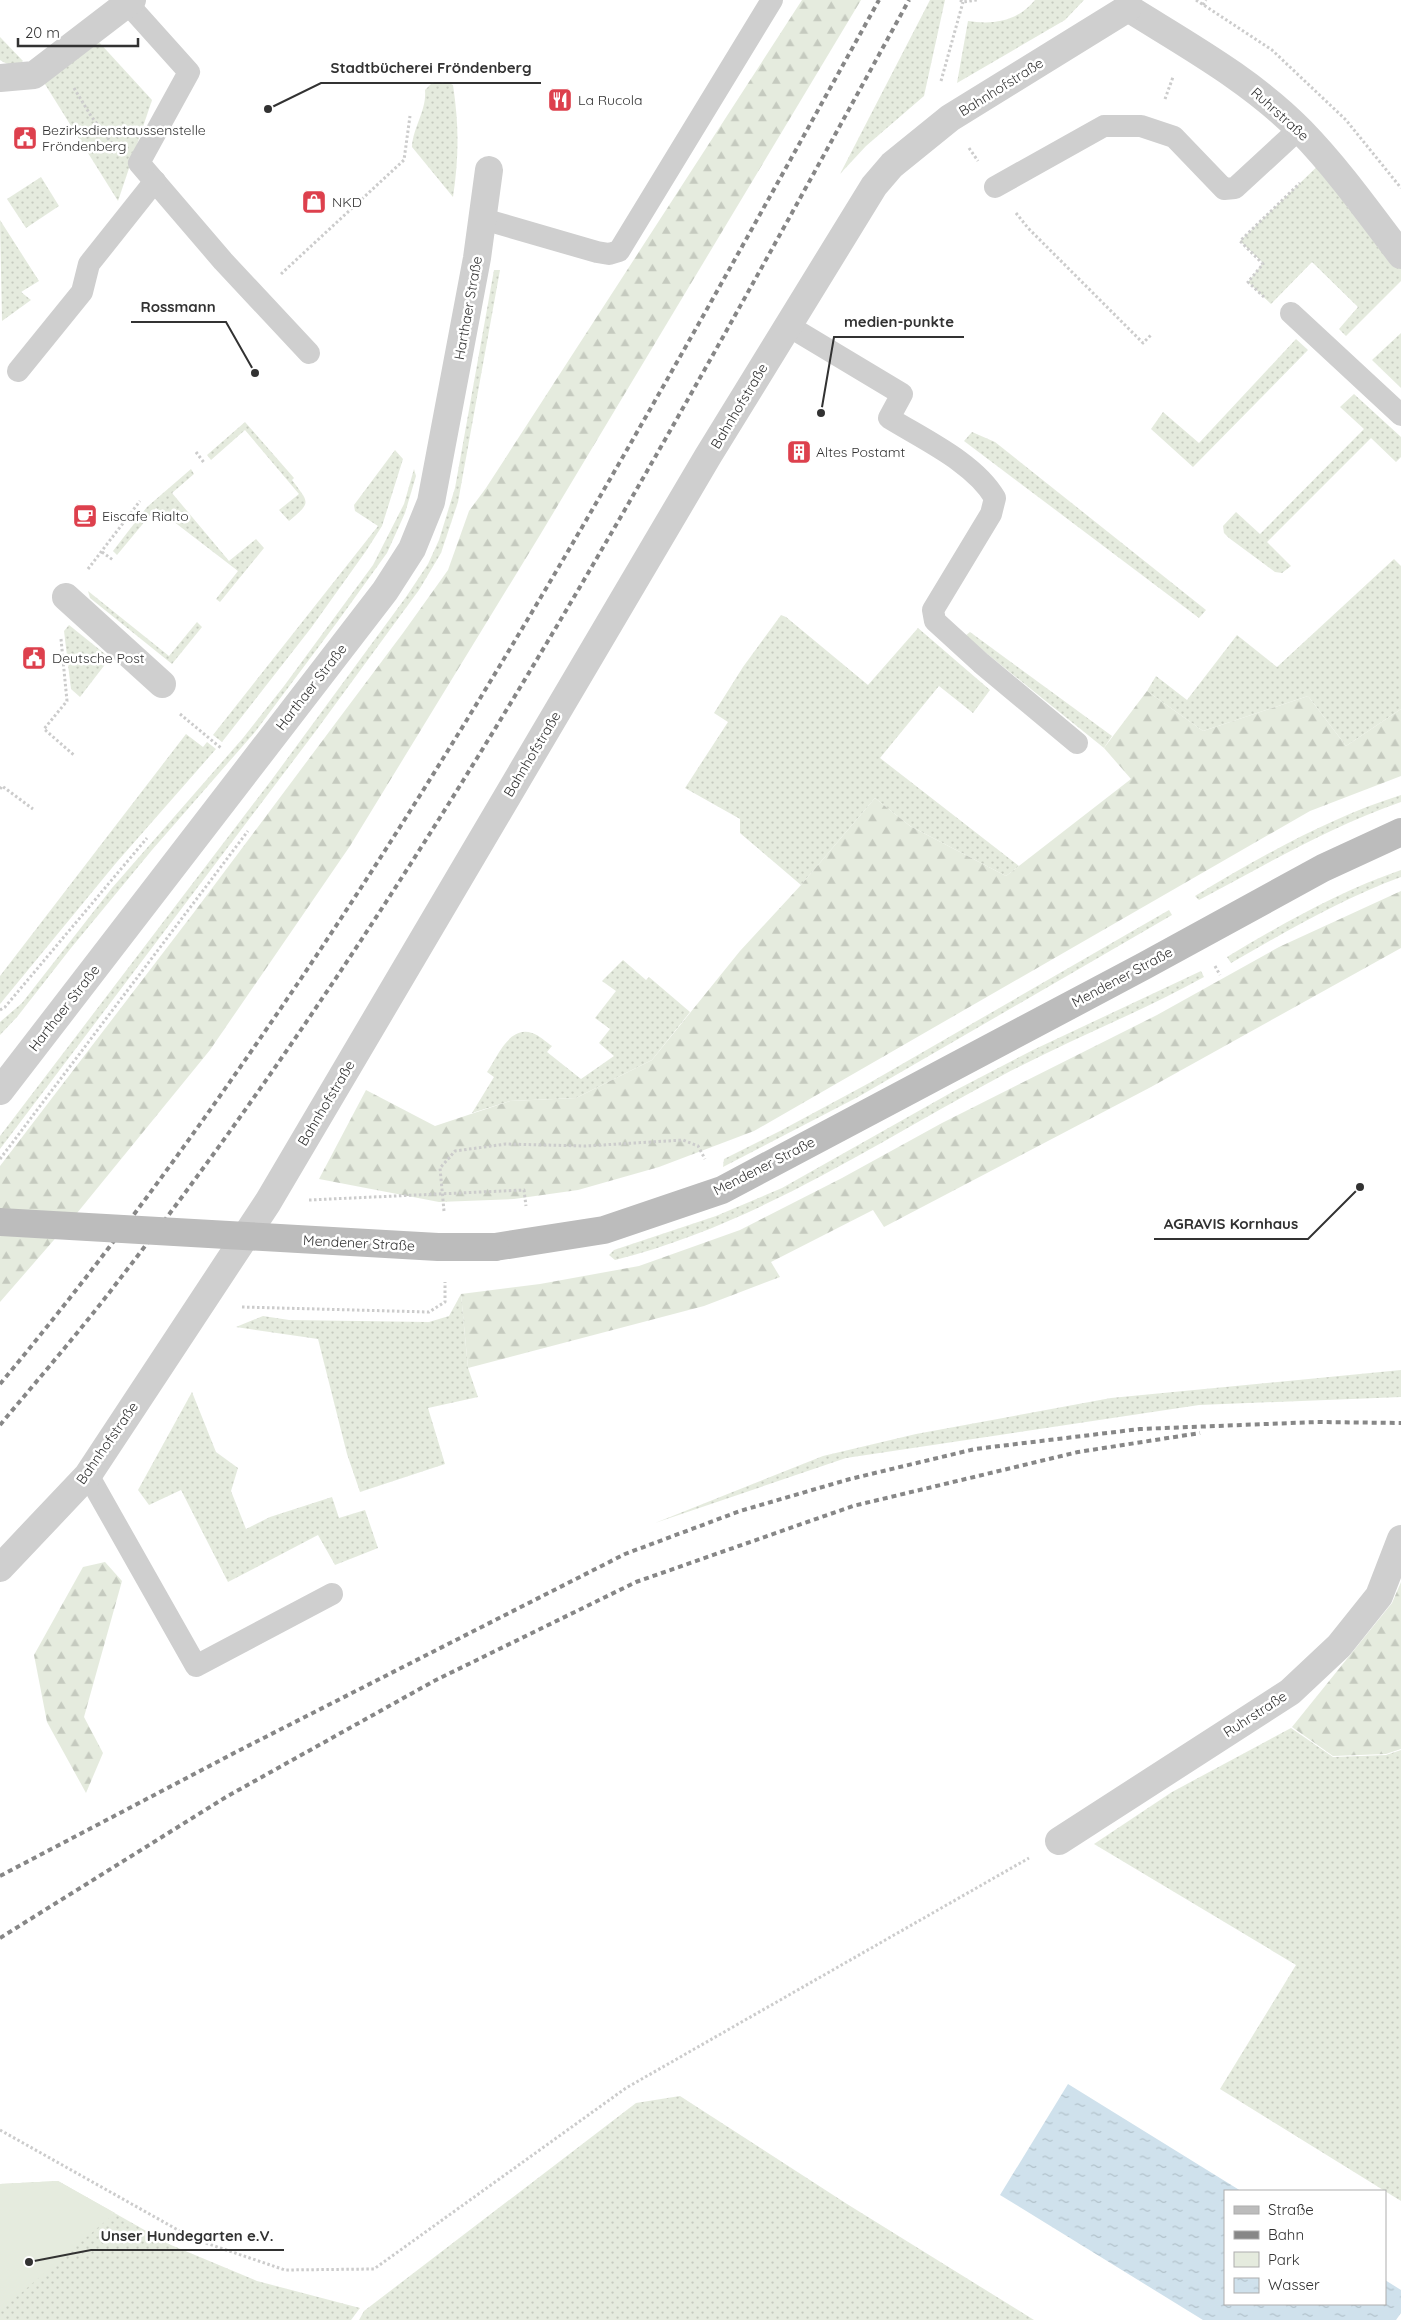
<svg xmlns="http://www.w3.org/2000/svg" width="1401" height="2320" font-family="Quicksand,sans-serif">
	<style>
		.grass { fill: url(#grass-dots) }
		.forest { fill: url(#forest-firs) }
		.park { fill: #e5ebde }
		.water { fill: url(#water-ripples) }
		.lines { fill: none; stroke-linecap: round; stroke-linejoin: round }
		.path { stroke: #ccc; stroke-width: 3; stroke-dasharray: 2.5 2.5; stroke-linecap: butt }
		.service { stroke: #cfcfcf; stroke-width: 22 }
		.pedestrian { stroke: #cfcfcf; stroke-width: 28 }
		.minor { stroke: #cfcfcf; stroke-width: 28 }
		.secondary { stroke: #bcbcbc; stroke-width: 28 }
		.rail { stroke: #878787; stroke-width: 4; stroke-dasharray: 5 4; stroke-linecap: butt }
		.secondary-bridge { stroke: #bcbcbc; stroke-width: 28 }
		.labels { text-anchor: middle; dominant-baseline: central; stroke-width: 5; stroke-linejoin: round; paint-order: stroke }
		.street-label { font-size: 14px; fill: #323232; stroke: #fff }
		.poi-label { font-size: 14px; fill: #323232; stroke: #fff; text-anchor: start }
		.leader { fill: none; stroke: #323232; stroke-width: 2 }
		.callout-dot { fill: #323232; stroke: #fff; stroke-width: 2 }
		.callout-label { font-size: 15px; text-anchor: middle; font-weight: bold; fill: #323232; stroke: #fff; stroke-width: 5; stroke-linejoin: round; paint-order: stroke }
	</style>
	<defs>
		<pattern id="grass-dots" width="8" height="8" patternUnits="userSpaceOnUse" patternTransform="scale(1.25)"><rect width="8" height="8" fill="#e5ebde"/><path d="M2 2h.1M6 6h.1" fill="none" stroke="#c5cabf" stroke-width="1.8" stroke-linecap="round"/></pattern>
		<pattern id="forest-firs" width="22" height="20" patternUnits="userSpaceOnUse" patternTransform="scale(1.25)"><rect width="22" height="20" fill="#e5ebde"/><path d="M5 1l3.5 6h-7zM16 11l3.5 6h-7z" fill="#c5cabf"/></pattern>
		<pattern id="water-ripples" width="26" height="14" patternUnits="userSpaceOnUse" patternTransform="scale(1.25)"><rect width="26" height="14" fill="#cfe1ec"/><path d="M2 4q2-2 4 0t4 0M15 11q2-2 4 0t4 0" fill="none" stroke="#b2c2cb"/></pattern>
	</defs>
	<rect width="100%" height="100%" fill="#fff"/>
	<g class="grass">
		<polygon points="930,0 945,0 924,96 866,146 840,174"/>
		<path d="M1035,0h49l-19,20 -108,63 11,-62c26,4 50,0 67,-21z"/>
		<path d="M0,37l23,24c-9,6 -15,4 -23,-1z"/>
		<polygon points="97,40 152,100 118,201 43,81"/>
		<path d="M433,82h14l6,3c6,40 6,72 0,112l-41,-50c1,-20 15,-37 13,-57z"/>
		<polygon points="1326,158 1401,255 1401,281 1346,336 1339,329 1358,307 1312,262 1271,304 1248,282 1263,263 1240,241"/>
		<polygon points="41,177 59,206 26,228 7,199"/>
		<polygon points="0,220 39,281 21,292 31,300 2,321"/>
		<polygon points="494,270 500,270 458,502 441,553 419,590 315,732 0,1149 0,1136 273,778 406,597 428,564 439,540 455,488"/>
		<polygon points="1401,333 1401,388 1372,360"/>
		<polygon points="1296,339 1308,350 1193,467 1151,429 1163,412 1199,443"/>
		<polygon points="1354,394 1401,437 1401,457 1396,462 1371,438 1267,542 1291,566 1282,573 1275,572 1229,538 1224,533 1223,526 1236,512 1260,534 1364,429 1340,407"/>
		<path d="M245,422l49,56 -2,2c17,23 20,22 -3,41l-10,-11 20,-16 -54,-64 -34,30 -4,-5z"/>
		<polygon points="972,432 995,442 1206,610 1199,618 964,441"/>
		<polygon points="395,450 403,459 382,526 366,551 311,628 222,742 213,735 378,526 355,511 354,505"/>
		<polygon points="191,469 194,474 172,493 229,561 256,539 264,548 220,602 216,599 238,571 156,508 117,555 113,551 147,507"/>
		<polygon points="414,469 416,476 405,513 387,553 338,621 255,732 152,850 71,948 17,1017 0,1035 0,1022 22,1003 112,888 243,738 284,686 373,565 404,504"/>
		<polygon points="1394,559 1401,566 1401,709 1346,746 1308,696 1203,731 1147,691 1156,676 1187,700 1237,635 1277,667"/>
		<polygon points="88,591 169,656 197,622 202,627 172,664 90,598"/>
		<polygon points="781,615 786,617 868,685 918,628 990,690 973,713 939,686 880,758 1019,866 1006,876 910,826 875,798 801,885 740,833 740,819 685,788 728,722 714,713 743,667"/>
		<polygon points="69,625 110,658 80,697 71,689 64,631"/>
		<polygon points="970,632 1112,736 1104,748 965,636"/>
		<polygon points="186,734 203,747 207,742 216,749 116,863 0,1004 0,976"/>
		<path d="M1401,795v7c-72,25 -136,63 -202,98l-4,-4c65,-39 133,-78 206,-101z"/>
		<path d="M1401,870v7c-60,22 -114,54 -170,86l-4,-6c55,-33 113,-66 174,-87z"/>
		<polygon points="1169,910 1172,915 858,1097 723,1167 724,1159 780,1131 871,1082"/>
		<path d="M623,960l23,20 3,-3 41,35 -38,48 -76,38 -66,3 -38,12 22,-36 -7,-5c10,-14 22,-47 45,-39 7,2 14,9 20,13l-5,6 34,27 33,-23 -15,-13 11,-14 -15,-11 21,-27 -14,-10z"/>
		<path d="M1201,971l3,6c-65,36 -135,63 -201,98 -130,69 -243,148 -388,185l-6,-5 5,-5 102,-34 66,-28 172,-97 79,-41z"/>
		<polygon points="461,1294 468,1368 478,1397 428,1408 445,1464 360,1492 347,1454 318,1339 236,1327 263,1316 289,1320 429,1322 449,1316"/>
		<polygon points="1401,1370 1401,1397 1199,1405 846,1458 655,1523 823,1456 916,1434 1111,1398"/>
		<polygon points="192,1392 216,1452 238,1468 231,1491 246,1529 270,1517 332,1497 339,1518 365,1510 378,1548 335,1565 318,1535 228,1582 181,1490 149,1505 138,1490"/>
		<polygon points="1291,1728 1333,1757 1386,1755 1401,1750 1401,2201 1220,2089 1296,1965 1094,1844 1172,1792"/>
		<polygon points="680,2096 847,2204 1034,2320 359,2320 364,2311 636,2103"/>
		<polygon points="58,2181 171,2245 257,2281 360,2308 351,2320 0,2320 0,2184"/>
	</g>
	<g class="forest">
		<polygon points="802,0 861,0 540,535 350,846 210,1050 73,1218 0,1302 0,1166 195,911 403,633 448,570 469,511 486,488"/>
		<polygon points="1147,691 1203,731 1308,696 1346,746 1401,709 1401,776 1310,811 754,1131 659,1167 578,1190 514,1199 439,1202 319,1179 366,1090 435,1126 510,1101 576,1098 652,1060 740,951 801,885 875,798 910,826 1006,876 1131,779 1104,748"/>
		<polygon points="1401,891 1401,948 1151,1087 884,1227 873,1210 771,1262 780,1277 704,1306 468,1368 461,1294 540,1284 639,1266 740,1230 842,1178 942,1123 1157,1015 1279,947"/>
		<polygon points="105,1562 122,1581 84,1717 103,1753 86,1793 47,1722 34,1655 83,1567"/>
		<polygon points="1401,1582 1401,1749 1386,1754 1333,1756 1292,1727 1392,1603"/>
	</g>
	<polygon class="park" points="58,2181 115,2213 0,2311 0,2184"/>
	<polygon class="water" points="1068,2084 1241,2191 1225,2191 1225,2304 1385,2304 1385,2280 1401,2290 1401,2313 1396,2320 1203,2320 1000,2195"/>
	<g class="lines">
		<g class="path">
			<polyline points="960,0 963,2 977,0"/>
			<polyline points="1196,0 1272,50 1346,120 1401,188"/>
			<polyline points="1203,5 1206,0"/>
			<polyline points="941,81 963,2"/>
			<polyline points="74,88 91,116 113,145"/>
			<polyline points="1165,99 1173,77"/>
			<polyline points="969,148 978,161"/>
			<polyline points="1016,213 1028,228 1143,343 1152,334"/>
			<polyline points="281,274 404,160 410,116"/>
			<polyline points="1264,297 1248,282 1263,264 1240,241 1300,183"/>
			<polyline points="196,452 205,464"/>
			<polyline points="102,552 113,560"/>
			<polyline points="88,569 140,501"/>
			<polyline points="61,639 67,701 44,729 75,756"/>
			<polyline points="180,714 221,748"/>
			<polyline points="0,789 2,786 33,809"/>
			<polyline points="1215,966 1220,975"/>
			<polyline points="0,1010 5,1007 147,838"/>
			<polyline points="0,1159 248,831"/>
			<polyline points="309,1200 524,1190 526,1206"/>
			<polyline points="444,1211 440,1168 455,1151 506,1144 586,1146 683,1140 698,1146 705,1159"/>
			<polyline points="242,1307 429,1312 445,1302 445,1282"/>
			<polyline points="0,2130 194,2239 285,2270 374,2269 626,2088 1029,1858"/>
		</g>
		<g class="service">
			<polyline points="127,3 189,72 139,163 223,261 309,353"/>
			<polyline points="995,187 1104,126 1141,126 1174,137 1224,189 1235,188 1299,129"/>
			<polyline points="483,219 597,252 609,254 619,251 772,0"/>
			<polyline points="1291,313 1401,415"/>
			<path d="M787,325l115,69 -13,24c34,21 86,45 106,80l-4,16 -58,96 2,11 46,42 96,80"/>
			<polyline points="18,371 82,292 89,264 155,181"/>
			<polyline points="88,1475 196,1666 332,1594"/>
		</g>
		<polyline class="pedestrian" points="66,597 162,684"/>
		<g class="minor">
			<path d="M1128,8c59,37 123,72 173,123 37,38 68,82 100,124"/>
			<polyline points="0,78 34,75 132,0"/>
			<polyline points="0,1091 385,591 412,549 431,502 477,258 489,170"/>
			<polyline points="0,1568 88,1475 268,1202 708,456 874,186 892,165 950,118 1128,8"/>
			<polyline points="1059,1841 1290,1692 1339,1646 1379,1596 1401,1539"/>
		</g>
		<polyline class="secondary" points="495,1247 604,1230 722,1190 1144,966 1323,868 1401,832"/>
		<g class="rail">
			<path d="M0,1384c108,-129 206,-265 300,-404 212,-315 395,-648 579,-980"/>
			<path d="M0,1425c40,-48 81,-95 119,-145 308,-397 549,-841 790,-1280"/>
			<polyline points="0,1876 238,1751 625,1554 740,1511 850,1479 975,1449 1140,1429 1317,1422 1401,1423"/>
			<polyline points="0,1938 226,1797 434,1681 636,1582 853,1506 1078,1452 1200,1433"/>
		</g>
		<polyline class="secondary-bridge" points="0,1222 438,1247 495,1247"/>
	</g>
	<defs>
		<symbol id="restaurant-square" viewBox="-11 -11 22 22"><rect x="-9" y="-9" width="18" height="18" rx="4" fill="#dd404d" stroke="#fff"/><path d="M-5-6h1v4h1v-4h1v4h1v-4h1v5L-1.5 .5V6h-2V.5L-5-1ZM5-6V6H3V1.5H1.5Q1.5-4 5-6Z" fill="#fff"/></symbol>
		<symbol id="civic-square" viewBox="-11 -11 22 22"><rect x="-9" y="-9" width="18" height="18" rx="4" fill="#dd404d" stroke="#fff"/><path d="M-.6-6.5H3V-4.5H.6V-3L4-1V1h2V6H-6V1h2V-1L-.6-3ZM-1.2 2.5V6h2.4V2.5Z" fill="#fff"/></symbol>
		<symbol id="shop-square" viewBox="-11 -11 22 22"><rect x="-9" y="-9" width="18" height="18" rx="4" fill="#dd404d" stroke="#fff"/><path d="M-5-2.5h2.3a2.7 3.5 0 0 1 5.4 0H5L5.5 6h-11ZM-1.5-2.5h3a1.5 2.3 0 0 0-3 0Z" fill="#fff"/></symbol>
		<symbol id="building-square" viewBox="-11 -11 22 22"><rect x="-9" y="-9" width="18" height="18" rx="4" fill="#dd404d" stroke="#fff"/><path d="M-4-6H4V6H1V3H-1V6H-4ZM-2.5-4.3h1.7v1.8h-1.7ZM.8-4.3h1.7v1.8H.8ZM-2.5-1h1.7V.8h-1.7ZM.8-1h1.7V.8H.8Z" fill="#fff"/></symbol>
		<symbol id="cafe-square" viewBox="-11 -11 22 22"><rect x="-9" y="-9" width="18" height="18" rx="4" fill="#dd404d" stroke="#fff"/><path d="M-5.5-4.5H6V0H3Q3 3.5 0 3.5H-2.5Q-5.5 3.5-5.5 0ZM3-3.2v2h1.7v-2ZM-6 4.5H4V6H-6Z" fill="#fff"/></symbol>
	</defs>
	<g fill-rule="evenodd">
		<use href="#restaurant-square" x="546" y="86" width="28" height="28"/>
		<use href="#civic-square" x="11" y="124" width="28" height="28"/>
		<use href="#shop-square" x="300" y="188" width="28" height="28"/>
		<use href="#building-square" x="785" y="438" width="28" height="28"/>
		<use href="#cafe-square" x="71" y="502" width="28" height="28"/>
		<use href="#civic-square" x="20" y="644" width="28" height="28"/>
	</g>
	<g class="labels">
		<g class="street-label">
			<text transform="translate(1001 87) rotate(-32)">Bahnhofstraße</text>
			<text transform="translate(1280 114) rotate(42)">Ruhrstraße</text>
			<text transform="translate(468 308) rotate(-80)">Harthaer Straße</text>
			<text transform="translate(739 406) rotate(-59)">Bahnhofstraße</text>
			<text transform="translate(311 687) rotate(-52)">Harthaer Straße</text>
			<text transform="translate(532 754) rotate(-59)">Bahnhofstraße</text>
			<text transform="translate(1122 977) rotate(-28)">Mendener Straße</text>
			<text transform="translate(64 1008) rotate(-52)">Harthaer Straße</text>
			<text transform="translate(326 1103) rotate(-59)">Bahnhofstraße</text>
			<text transform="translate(764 1166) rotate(-27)">Mendener Straße</text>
			<text transform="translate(359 1243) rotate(3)">Mendener Straße</text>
			<text transform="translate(107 1443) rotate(-55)">Bahnhofstraße</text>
			<text transform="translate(1255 1714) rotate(-33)">Ruhrstraße</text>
		</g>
		<g class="poi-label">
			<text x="578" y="100">La Rucola</text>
			<text x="42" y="130">Bezirksdienstaussenstelle<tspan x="42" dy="16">Fröndenberg</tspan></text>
			<text x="332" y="202">NKD</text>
			<text x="816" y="452">Altes Postamt</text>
			<text x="102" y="516">Eiscafe Rialto</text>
			<text x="52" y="658">Deutsche Post</text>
		</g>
	</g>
	<path class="leader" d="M268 109L321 83H541M255 373L226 322H131M821 413L834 337H964M1360 1187L1308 1239H1154M29 2262L91 2250H284"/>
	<g class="callout-dot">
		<circle cx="268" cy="109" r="5"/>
		<circle cx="255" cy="373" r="5"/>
		<circle cx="821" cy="413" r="5"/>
		<circle cx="1360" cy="1187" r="5"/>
		<circle cx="29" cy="2262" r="5"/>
	</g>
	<g class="callout-label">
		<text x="431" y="73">Stadtbücherei Fröndenberg</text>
		<text x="178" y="312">Rossmann</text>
		<text x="899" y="327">medien-punkte</text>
		<text x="1231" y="1229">AGRAVIS Kornhaus</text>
		<text x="187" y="2241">Unser Hundegarten e.V.</text>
	</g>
	<rect x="1224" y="2190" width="162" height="115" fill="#ffffff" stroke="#adadad"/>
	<rect x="1234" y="2206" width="25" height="8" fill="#bcbcbc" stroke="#adadad"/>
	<text x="1268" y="2215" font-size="15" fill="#323232">Straße</text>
	<rect x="1234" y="2231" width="25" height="8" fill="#878787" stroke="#adadad"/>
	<text x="1268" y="2240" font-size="15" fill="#323232">Bahn</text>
	<rect x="1234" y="2252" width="25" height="15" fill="#e5ebde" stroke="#adadad"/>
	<text x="1268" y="2265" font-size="15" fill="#323232">Park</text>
	<rect x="1234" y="2278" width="25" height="15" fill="url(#water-ripples)" stroke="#adadad"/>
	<text x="1268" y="2290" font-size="15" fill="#323232">Wasser</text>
	<path d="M18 38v8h120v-8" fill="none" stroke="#323232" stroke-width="2.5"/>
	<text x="25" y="38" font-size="15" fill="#323232" stroke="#ffffff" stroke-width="4" paint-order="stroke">20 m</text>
</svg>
